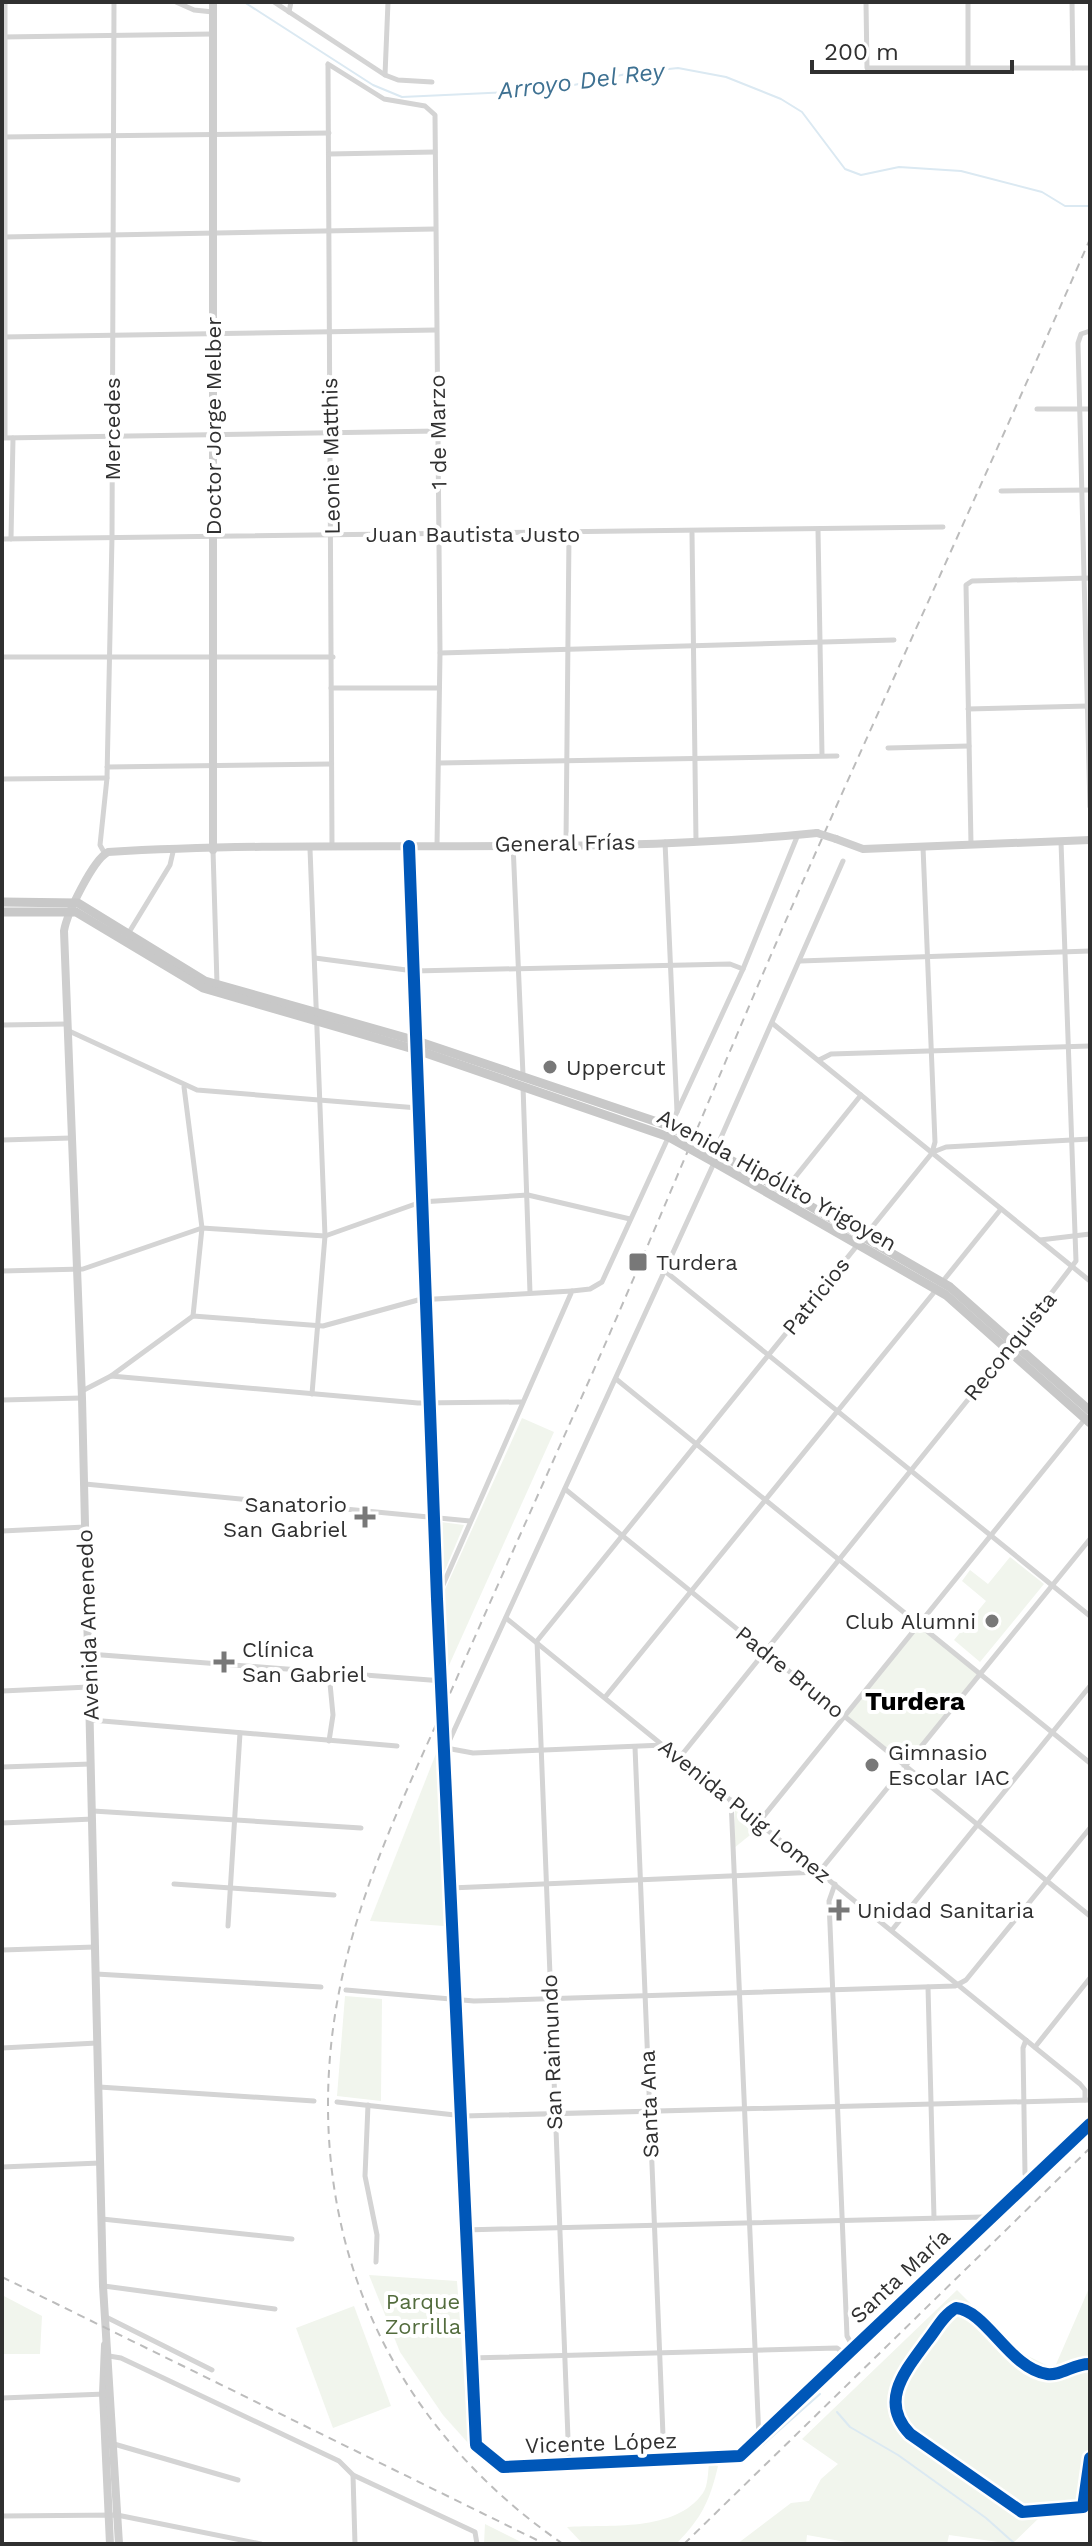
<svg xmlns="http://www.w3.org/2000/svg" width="1092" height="2546" font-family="'Work Sans',sans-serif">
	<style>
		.green { fill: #f1f5ed }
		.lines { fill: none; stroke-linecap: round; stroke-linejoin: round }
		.stream { stroke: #dbe9f2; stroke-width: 2 }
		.street { stroke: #d4d4d4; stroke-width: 5 }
		.secondary { stroke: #cecece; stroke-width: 8 }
		.primary { stroke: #c8c8c8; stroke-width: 9 }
		.rail { stroke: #bcbcbc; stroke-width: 2; stroke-dasharray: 8 6; stroke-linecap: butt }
		.secondary-bridge { stroke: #cecece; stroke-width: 8 }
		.primary-bridge { stroke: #c8c8c8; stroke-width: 9 }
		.cycleway-casing { stroke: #fff; stroke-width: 17 }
		.cycleway { stroke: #0057b8; stroke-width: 12 }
		.poi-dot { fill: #787878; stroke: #fff; stroke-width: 3 }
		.labels { text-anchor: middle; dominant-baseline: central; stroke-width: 8; stroke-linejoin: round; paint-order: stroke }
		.street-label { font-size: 22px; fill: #303030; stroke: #fff }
		.poi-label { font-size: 22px; fill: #303030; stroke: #fff; text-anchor: start }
		.park-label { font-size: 22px; fill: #536c3d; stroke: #fff }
		.water-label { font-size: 24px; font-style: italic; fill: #3e7192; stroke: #fff }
		.quarter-label { font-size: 26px; font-weight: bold; fill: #000; stroke: #fff }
	</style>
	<rect width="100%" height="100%" fill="#fff"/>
	<g class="green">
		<polygon points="522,1418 554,1432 446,1672 443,1594"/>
		<polygon points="441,1522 464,1525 440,1582"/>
		<polygon points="1010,1557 1044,1584 980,1662 954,1640 986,1601 962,1581 970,1570 988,1584"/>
		<polygon points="918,1622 980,1674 904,1765 844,1715"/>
		<polygon points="439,1746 445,1926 370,1921"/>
		<polygon points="735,1805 760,1827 734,1848"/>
		<polygon points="345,1996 382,1999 381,2101 337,2096"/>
		<polygon points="369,2275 457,2281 469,2444 443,2415 400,2352"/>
		<polygon points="1090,2286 1090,2511 1042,2515 1012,2544 949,2535 947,2544 857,2544 807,2535 806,2544 737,2544 791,2503 809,2501 821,2479 838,2464 802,2439 957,2290 1018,2351 1054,2369"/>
		<polygon points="2,2295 42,2316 40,2354 2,2354 2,2385"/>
		<polygon points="354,2306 391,2406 333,2428 296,2328"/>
		<path d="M709,2463l9,3c-8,35 -17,53 -42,78h-93l-16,-17c41,-3 108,6 136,-34 5,-7 5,-21 6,-30z"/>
		<polygon points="485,2524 525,2544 484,2544"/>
	</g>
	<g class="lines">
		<g class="stream">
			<polyline points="244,2 373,85 402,97 550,90 631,73 678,68 726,77 781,99 802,112 845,169 861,175 899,167 961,171 1042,192 1065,206 1090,206"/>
			<polyline points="837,2412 850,2427 898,2455 986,2518 1014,2543"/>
			<polyline points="742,2463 820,2394"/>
		</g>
		<g class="street">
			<polyline points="176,2 194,10 213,12"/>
			<polyline points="274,2 385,75 398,80 432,82"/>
			<polyline points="866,2 867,68 1090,68"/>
			<polyline points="968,2 968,67"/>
			<polyline points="1072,2 1073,68"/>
			<polyline points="289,12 291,2"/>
			<polyline points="2,37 213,34"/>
			<polyline points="328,64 384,99 425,106 435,115 440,653 437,846"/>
			<polyline points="328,65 332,846"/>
			<polyline points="385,75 388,2"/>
			<polyline points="2,137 329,133"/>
			<polyline points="329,154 435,152"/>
			<polyline points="3,237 435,229"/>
			<polyline points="1090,331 1081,334 1078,343 1090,807"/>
			<polyline points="2,337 436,330"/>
			<polyline points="1037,409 1090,409"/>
			<polyline points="5,437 5,2"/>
			<polyline points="2,438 438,431"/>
			<polyline points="1001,491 1090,490"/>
			<polyline points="818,530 822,755"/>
			<polyline points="692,533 696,841"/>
			<polyline points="2,539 943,527"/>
			<polyline points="11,539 13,438"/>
			<polyline points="440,653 894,640"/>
			<polyline points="2,657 333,657"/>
			<polyline points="331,688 439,688"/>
			<polyline points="968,709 1089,706"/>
			<polyline points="888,748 969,746"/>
			<polyline points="439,763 837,756"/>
			<polyline points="107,767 331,764"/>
			<polyline points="2,779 107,778"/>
			<polyline points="665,842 677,1112 670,1125"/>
			<polyline points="566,843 569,534"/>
			<polyline points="513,844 523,1075"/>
			<polyline points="971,844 966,585 972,581 1090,578"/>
			<polyline points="409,846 437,1599 476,2445 503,2467 740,2456 1090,2124"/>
			<polyline points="310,849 325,1236 312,1394"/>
			<polyline points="213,850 217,984"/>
			<polyline points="105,854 100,845 107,778 112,537 114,2"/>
			<polyline points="128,934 170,865 173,852"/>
			<polyline points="315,958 414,971 730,964 743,969"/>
			<polyline points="800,961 1090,951"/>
			<polyline points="772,1023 1090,1281"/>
			<polyline points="2,1025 67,1024"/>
			<polyline points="69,1031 197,1090 418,1108"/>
			<polyline points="819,1060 831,1054 1090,1046"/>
			<polyline points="523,1086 530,1293"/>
			<polyline points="184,1087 202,1228 193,1316"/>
			<polyline points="677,1112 743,969 797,837"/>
			<polyline points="2,1140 71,1138"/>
			<polyline points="715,1151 843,861"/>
			<polyline points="933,1152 946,1147 1090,1139"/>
			<polyline points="784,1191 861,1095"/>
			<polyline points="1040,1240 1090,1234"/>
			<polyline points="2,1271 83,1269 202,1228 325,1236 421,1202 528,1195 630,1219"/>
			<polyline points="666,1272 1090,1616"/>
			<polyline points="943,1281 1001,1209"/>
			<polyline points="1014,1342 1076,1261 1061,842"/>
			<polyline points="111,1376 193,1316 323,1326 418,1300 572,1291"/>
			<polyline points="616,1379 1090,1763"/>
			<polyline points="82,1391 111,1376 418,1403 521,1402"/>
			<polyline points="2,1400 82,1398"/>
			<polyline points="85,1484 470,1521"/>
			<polyline points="565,1489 1090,1916"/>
			<polyline points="2,1531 85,1527"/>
			<polyline points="439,1594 572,1291 590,1289 602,1282 668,1138"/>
			<polyline points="506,1618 1080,2084 1085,2090 1085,2100"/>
			<polyline points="89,1654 443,1681"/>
			<polyline points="329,1673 333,1715 329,1741"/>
			<polyline points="2,1691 89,1687"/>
			<polyline points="606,1696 936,1290"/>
			<polyline points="91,1720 397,1746"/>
			<polyline points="664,1745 473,1753 446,1748 714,1163"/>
			<polyline points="635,1747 664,2460"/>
			<polyline points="680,1757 1008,1350"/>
			<polyline points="2,1767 91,1764"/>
			<polyline points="731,1800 759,2439"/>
			<polyline points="93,1811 361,1828"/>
			<polyline points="759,1822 1085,1419"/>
			<polyline points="2,1823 93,1819"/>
			<polyline points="174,1884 334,1895"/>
			<polyline points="835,1884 829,1901 847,2336 853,2347"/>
			<polyline points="450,1888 819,1872 1090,1539"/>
			<polyline points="228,1926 240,1733"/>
			<polyline points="892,1930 1090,1686"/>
			<polyline points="2,1950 95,1947"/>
			<polyline points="96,1974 321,1987"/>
			<polyline points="928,1987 934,2218"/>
			<polyline points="346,1990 474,2001 955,1986 966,1980 1090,1828"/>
			<polyline points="1026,2040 1023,2048 1025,2174 1030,2182"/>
			<polyline points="1035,2047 1090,1978"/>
			<polyline points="2,2048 97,2043"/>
			<polyline points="99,2087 314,2101"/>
			<polyline points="337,2102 464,2116 1090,2100"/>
			<polyline points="368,2105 365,2176 377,2235 376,2262"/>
			<polyline points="2,2167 100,2163"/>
			<polyline points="102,2219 292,2239"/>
			<polyline points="464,2230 983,2217 990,2220"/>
			<polyline points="104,2286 275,2309"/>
			<polyline points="106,2317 212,2370"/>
			<polyline points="109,2356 121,2358 339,2461 353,2475 475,2532 477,2544"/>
			<polyline points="470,2358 837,2348 845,2354"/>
			<polyline points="2,2398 105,2394"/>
			<polyline points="114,2444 238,2480"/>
			<polyline points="569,2464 537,1641 932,1153 935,1142 923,847"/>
			<polyline points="353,2475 355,2544"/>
			<polyline points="2,2516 117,2515 261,2544"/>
		</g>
		<g class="secondary">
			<polyline points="836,839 863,849 1090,840"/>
			<polyline points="213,850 213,2"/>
			<polyline points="105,2345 103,2394 110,2544"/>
			<path d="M119,2544l-16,-258 -21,-888 -18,-467c3,-18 29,-71 44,-79 236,-14 474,5 709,-19"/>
		</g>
		<g class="primary">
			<polyline points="2,902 78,903 205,981 417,1041 669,1126"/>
			<polyline points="2,912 76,912 203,988 417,1050 669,1137"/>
			<polyline points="715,1151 950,1287 1090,1411"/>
			<polyline points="714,1162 946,1295 1090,1423"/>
		</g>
		<g class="rail">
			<polyline points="2,2277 545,2544"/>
			<path d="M563,2544c-151,-104 -236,-259 -235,-443 1,-154 63,-275 124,-412 46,-105 93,-210 140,-315 79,-179 152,-361 232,-540 88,-198 179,-396 266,-595"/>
			<polyline points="684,2544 1090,2148"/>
		</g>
		<polyline class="secondary-bridge" points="817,833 836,839"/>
		<g class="primary-bridge">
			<polyline points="669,1126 715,1151"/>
			<polyline points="669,1137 714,1162"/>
		</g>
		<defs>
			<g id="cycleway">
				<polyline points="409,846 437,1599 476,2445 503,2467 740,2456 1090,2124"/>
				<path d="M1090,2364c-15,-1 -29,12 -43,10 -37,-5 -61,-64 -91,-66 -12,6 -20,22 -29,33 -21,29 -49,60 -17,93l112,78 61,-5 7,-49"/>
			</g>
		</defs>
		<use href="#cycleway" class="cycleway-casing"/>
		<use href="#cycleway" class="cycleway"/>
	</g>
	<g class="poi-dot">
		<circle cx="550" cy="1067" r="8"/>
		<rect x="628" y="1252" width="20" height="20" rx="4"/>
		<path d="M361 1505h8v8h8v8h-8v8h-8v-8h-8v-8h8z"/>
		<circle cx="992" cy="1621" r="8"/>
		<path d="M220 1650h8v8h8v8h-8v8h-8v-8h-8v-8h8z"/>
		<circle cx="872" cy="1765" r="8"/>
		<path d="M835 1898h8v8h8v8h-8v8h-8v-8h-8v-8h8z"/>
	</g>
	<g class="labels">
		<g class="street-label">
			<text transform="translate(213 426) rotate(-90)">Doctor Jorge Melber</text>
			<text transform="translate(112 429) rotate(-90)">Mercedes</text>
			<text transform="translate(438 432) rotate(-91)">1 de Marzo</text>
			<text transform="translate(331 456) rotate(-91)">Leonie Matthis</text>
			<text x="473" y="534">Juan Bautista Justo</text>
			<text transform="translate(565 843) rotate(-1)">General Frías</text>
			<text transform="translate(777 1180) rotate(29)">Avenida Hipólito Yrigoyen</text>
			<text transform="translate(816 1296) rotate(-51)">Patricios</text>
			<text transform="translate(1010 1346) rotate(-51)">Reconquista</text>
			<text transform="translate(88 1625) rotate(-92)">Avenida Amenedo</text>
			<text transform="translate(790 1672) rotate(39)">Padre Bruno</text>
			<text transform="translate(745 1811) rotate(39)">Avenida Puig Lomez</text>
			<text transform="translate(552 2052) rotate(-92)">San Raimundo</text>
			<text transform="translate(649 2104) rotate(-92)">Santa Ana</text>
			<text transform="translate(900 2276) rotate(-43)">Santa María</text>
			<text transform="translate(601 2443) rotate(-2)">Vicente López</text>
		</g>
		<g class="poi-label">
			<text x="566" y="1067">Uppercut</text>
			<text x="656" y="1262">Turdera</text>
			<text x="347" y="1504" text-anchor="end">Sanatorio<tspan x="347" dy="25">San Gabriel</tspan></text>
			<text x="976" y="1621" text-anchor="end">Club Alumni</text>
			<text x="242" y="1649">Clínica<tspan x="242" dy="25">San Gabriel</tspan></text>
			<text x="888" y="1752">Gimnasio<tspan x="888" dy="25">Escolar IAC</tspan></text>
			<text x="857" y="1910">Unidad Sanitaria</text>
		</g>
		<g class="park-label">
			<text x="423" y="2301">Parque<tspan x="423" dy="25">Zorrilla</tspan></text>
		</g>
		<g class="water-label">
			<text transform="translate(581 81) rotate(-7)">Arroyo Del Rey</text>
		</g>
		<g class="quarter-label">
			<text x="915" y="1701">Turdera</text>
		</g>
	</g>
	<rect width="1092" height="2546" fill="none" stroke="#303030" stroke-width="8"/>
	<path d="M812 60v12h200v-12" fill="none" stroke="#303030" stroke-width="4"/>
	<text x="824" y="60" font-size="24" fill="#303030" stroke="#ffffff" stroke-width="6" paint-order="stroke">200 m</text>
</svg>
